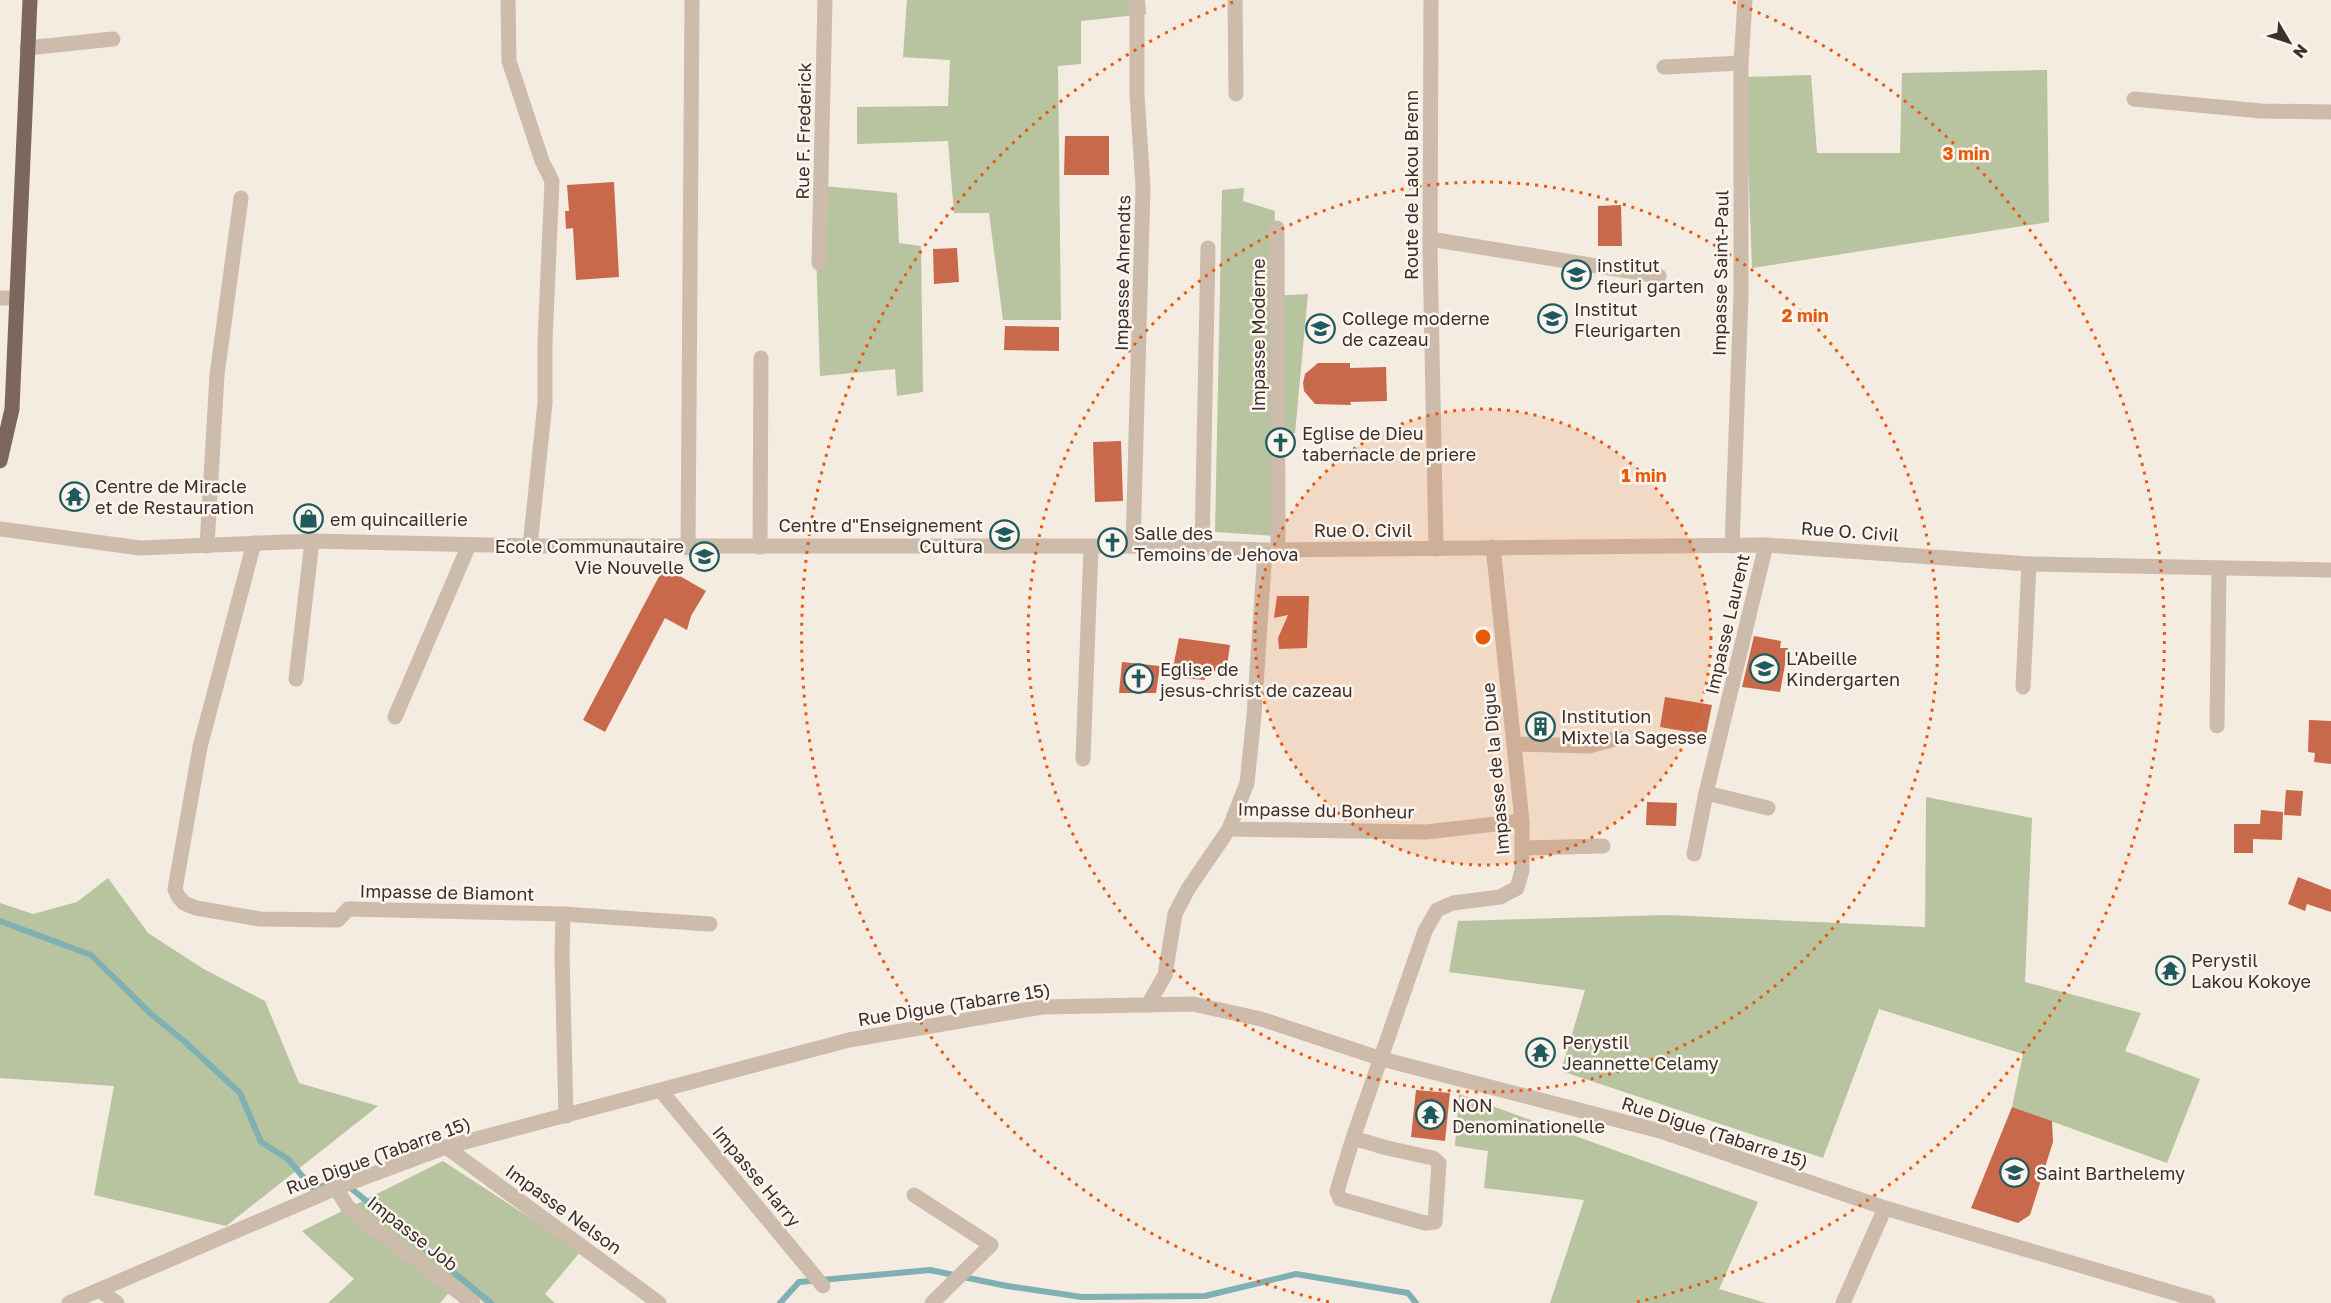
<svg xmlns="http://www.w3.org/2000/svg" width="2331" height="1303" font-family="'Golos Text',sans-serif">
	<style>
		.green { fill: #b8c4a0 }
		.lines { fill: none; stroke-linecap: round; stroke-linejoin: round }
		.stream { stroke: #7fb0b2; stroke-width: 6 }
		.building { fill: #c8694b }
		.minor { stroke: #cdbbac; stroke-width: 15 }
		.major { stroke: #7d675c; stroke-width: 15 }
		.ring { fill: none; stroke: #e8590c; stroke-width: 3; stroke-dasharray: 3 6 }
		.labels { text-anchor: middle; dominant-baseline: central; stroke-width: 5; stroke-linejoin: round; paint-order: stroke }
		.street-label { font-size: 18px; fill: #3b302b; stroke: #fbf5ee }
		.poi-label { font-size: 18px; fill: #3b302b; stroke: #fbf5ee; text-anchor: start }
		.centre { fill: #e8590c; stroke: #fbf5ee; stroke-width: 3 }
		.ring-label { font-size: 18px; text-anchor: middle; font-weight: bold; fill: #e8590c; stroke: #fbf5ee; stroke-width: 5; stroke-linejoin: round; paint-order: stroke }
	</style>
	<rect width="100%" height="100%" fill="#f4ebe1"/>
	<g class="green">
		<polygon points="907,0 1145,0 1146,14 1081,21 1081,64 1058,66 1061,320 1003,320 989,213 954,213 948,141 857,144 857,107 948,106 950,60 903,57"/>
		<polygon points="2047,70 2049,222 1752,268 1745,77 1811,75 1817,153 1900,153 1902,73"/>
		<polygon points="814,185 897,193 899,243 921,246 923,392 897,396 895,369 820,376"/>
		<polygon points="1244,188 1243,201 1275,211 1272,296 1308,294 1295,433 1281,436 1275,536 1215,532 1222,190"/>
		<polygon points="1926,797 2032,818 2025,982 2141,1013 2125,1051 2200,1079 2167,1163 2012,1107 2023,1054 1879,1009 1823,1158 1561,1071 1585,990 1449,972 1458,921 1668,915 1925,927"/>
		<polygon points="108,878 148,933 202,968 265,1001 299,1083 378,1106 226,1226 94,1195 114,1086 0,1078 0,903 33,914 77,902"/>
		<polygon points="1459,1094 1758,1202 1719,1289 1766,1303 1550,1303 1584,1200 1484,1188 1488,1151 1455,1146"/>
		<polygon points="443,1161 581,1251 545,1294 555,1303 484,1303 458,1282 440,1303 328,1303 354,1279 302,1231"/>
	</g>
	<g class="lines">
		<g class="stream">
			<polyline points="0,921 91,955 151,1014 184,1041 240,1093 261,1142 288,1159 313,1189 325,1185"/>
			<polyline points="347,1185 491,1303"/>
			<polyline points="780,1303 799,1282 930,1270 1007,1286 1082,1297 1205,1296 1296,1274 1408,1293 1416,1303"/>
		</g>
	</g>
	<g class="building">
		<polygon points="1065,136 1109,136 1109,175 1064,175"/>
		<polygon points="614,182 619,277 576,280 573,228 566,229 565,211 569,211 567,185"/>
		<polygon points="1621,205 1622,246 1598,246 1598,206"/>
		<polygon points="957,248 959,282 934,284 933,249"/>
		<polygon points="1005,326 1059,327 1059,351 1004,350"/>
		<polygon points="1318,363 1350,363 1350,368 1386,367 1387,401 1350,402 1351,405 1315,404 1304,391 1303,383 1305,374"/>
		<polygon points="1121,441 1123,501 1095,502 1093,442"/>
		<polygon points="664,567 706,591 691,616 687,630 665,618 605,732 583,720"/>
		<polygon points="1277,596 1309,596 1307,648 1279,649 1278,638 1288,615 1274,618"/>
		<polygon points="1754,636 1781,641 1780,648 1788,648 1780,692 1742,687"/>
		<polygon points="1179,638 1230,645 1226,673 1205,670 1205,680 1171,677"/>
		<polygon points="1122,662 1160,666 1156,693 1119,693"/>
		<polygon points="1665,697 1712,705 1706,735 1660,727"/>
		<polygon points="2309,720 2331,721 2331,764 2314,762 2315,753 2308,752"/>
		<polygon points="2286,790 2303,791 2301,816 2284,815"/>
		<polygon points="1647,802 1677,803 1676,826 1646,825"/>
		<polygon points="2261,810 2283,812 2282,840 2253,839 2253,853 2234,853 2234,824 2260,824"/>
		<polygon points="2298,877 2331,890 2331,912 2307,904 2305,911 2288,904"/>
		<polygon points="2162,959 2182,967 2177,980 2158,974"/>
		<polygon points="1536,1042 1550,1042 1550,1064 1529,1062"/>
		<polygon points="1416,1090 1450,1093 1445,1141 1411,1137"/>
		<polygon points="2012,1107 2052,1121 2053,1142 2030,1215 2018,1223 1971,1208"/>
	</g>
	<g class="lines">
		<g class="minor">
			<polyline points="508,0 509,61 542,161 552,181 545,341 545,403 530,546"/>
			<polyline points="1235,0 1236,94"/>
			<polyline points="1431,0 1430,250 1436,549"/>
			<polyline points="27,48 113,39"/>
			<polyline points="1664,67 1741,63"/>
			<polyline points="2134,99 2261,111 2331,112"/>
			<polyline points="1277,228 1278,550"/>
			<polyline points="1430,239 1659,276"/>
			<polyline points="819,263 825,0"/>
			<polyline points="0,298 17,298"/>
			<polyline points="0,529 140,548 312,541 530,546 1133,546 1265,550 1766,545 2029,564 2331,570"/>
			<polyline points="254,543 200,747 175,889 178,896 184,903 196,908 260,919 338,920 348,909 563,914 562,954 566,1116"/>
			<polyline points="207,546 217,375 241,198"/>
			<polyline points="1133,546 1143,187 1137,95 1137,0"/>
			<polyline points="1732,546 1741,295 1741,63 1745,0"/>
			<polyline points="760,547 761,358"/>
			<polyline points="688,548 692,0"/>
			<polyline points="1202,548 1208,248"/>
			<polyline points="1265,550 1254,716 1247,783 1229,829 1426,832 1522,821"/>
			<polyline points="296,679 312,541"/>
			<polyline points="2023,687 2029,564"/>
			<polyline points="395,717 469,545"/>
			<polyline points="2217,726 2219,569"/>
			<polyline points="1514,744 1589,746 1619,738"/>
			<polyline points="1083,759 1091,547"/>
			<polyline points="1706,793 1768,808"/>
			<polyline points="1522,848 1603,846"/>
			<polyline points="1694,854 1706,793 1766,545"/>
			<polyline points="563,914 710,924"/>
			<polyline points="1148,1005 1165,975 1175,914 1188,889 1229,829"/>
			<polyline points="661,1091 823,1286"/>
			<polyline points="1353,1138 1387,1148 1433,1158 1439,1163 1435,1222 1425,1223 1340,1199 1337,1191 1353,1138 1425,931 1437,910 1453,903 1500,897 1517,888 1522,871 1522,821 1493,547"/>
			<polyline points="446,1147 659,1303"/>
			<polyline points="336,1188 347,1206 360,1218 473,1303"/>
			<polyline points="914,1195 991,1245 932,1303"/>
			<polyline points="99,1290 117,1303"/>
			<polyline points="69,1303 336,1188 446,1147 849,1040 1042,1007 1193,1004 1261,1019 1382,1059 1660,1131 1885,1208 2208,1303"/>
			<polyline points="1843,1303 1885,1208"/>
		</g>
		<polyline class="major" points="0,461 12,409 30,0"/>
	</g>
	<circle cx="1483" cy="637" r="228" fill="#e8590c" fill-opacity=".12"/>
	<g class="ring">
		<circle cx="1483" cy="637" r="228"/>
		<circle cx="1483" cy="637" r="455"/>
		<path d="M1329 1302A683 683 0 0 1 1233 2M1733 2A683 683 0 0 1 1637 1302"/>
	</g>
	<defs>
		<symbol id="school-ring" viewBox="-11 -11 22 22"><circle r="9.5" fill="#fbf5ee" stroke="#1f5a5e" stroke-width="1.5"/><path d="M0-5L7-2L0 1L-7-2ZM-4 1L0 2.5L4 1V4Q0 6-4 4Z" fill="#1f5a5e"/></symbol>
		<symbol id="university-ring" viewBox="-11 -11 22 22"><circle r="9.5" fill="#fbf5ee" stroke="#1f5a5e" stroke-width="1.5"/><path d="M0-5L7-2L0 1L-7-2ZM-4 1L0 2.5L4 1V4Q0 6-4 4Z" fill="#1f5a5e"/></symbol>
		<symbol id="church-ring" viewBox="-11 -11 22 22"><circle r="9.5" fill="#fbf5ee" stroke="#1f5a5e" stroke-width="1.5"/><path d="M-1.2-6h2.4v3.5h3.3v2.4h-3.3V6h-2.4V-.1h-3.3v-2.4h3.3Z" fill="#1f5a5e"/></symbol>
		<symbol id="temple-ring" viewBox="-11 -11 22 22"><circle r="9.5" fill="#fbf5ee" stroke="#1f5a5e" stroke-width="1.5"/><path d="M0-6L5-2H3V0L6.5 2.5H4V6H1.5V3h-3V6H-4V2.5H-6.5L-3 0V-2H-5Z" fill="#1f5a5e"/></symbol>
		<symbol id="shop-ring" viewBox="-11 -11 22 22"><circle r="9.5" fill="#fbf5ee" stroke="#1f5a5e" stroke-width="1.5"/><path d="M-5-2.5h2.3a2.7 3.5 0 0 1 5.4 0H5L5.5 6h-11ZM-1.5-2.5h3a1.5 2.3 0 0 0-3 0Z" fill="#1f5a5e"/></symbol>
		<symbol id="building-ring" viewBox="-11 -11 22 22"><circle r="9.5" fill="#fbf5ee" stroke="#1f5a5e" stroke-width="1.5"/><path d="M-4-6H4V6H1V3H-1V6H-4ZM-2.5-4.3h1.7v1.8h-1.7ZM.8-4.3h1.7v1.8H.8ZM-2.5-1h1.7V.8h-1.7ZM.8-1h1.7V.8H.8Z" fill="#1f5a5e"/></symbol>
	</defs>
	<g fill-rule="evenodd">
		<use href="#school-ring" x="1560" y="258" width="33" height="33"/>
		<use href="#school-ring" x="1536" y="302" width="33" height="33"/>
		<use href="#university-ring" x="1304" y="312" width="33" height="33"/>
		<use href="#church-ring" x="1264" y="426" width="33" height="33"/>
		<use href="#temple-ring" x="58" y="480" width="33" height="33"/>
		<use href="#shop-ring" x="292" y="502" width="33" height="33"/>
		<use href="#school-ring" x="988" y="518" width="33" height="33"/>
		<use href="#church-ring" x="1096" y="526" width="33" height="33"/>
		<use href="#school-ring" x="688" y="540" width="33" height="33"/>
		<use href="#school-ring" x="1748" y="652" width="33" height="33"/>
		<use href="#church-ring" x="1122" y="662" width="33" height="33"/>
		<use href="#building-ring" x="1524" y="710" width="33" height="33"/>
		<use href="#temple-ring" x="2154" y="954" width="33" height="33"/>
		<use href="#temple-ring" x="1524" y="1036" width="33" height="33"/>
		<use href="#temple-ring" x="1414" y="1098" width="33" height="33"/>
		<use href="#school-ring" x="1998" y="1156" width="33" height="33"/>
	</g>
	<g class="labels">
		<g class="street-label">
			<text transform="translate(803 131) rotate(-89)">Rue F. Frederick</text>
			<text transform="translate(1411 185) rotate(-90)">Route de Lakou Brenn</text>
			<text transform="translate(1122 273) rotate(-89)">Impasse Ahrendts</text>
			<text transform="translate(1720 273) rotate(-89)">Impasse Saint-Paul</text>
			<text transform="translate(1258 335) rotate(-90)">Impasse Moderne</text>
			<text x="1363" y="530">Rue O. Civil</text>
			<text transform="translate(1850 531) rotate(4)">Rue O. Civil</text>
			<text transform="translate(1727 624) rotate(-77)">Impasse Laurent</text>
			<text transform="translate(1495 769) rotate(-95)">Impasse de la Digue</text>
			<text transform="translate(1326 810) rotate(1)">Impasse du Bonheur</text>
			<text transform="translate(447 892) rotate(1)">Impasse de Biamont</text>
			<text transform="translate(954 1004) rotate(-9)">Rue Digue (Tabarre 15)</text>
			<text transform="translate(1715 1132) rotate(18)">Rue Digue (Tabarre 15)</text>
			<text transform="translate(378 1155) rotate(-20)">Rue Digue (Tabarre 15)</text>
			<text transform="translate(757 1176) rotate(50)">Impasse Harry</text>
			<text transform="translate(564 1209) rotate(36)">Impasse Nelson</text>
			<text transform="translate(413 1233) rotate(38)">Impasse Job</text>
		</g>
		<g class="poi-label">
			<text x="1597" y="265">institut<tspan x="1597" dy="21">fleuri garten</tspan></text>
			<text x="1574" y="309">Institut<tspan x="1574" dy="21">Fleurigarten</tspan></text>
			<text x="1342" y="318">College moderne<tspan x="1342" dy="21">de cazeau</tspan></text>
			<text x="1302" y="433">Eglise de Dieu<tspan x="1302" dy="21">tabernacle de priere</tspan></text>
			<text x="95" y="486">Centre de Miracle<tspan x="95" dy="21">et de Restauration</tspan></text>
			<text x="330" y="519">em quincaillerie</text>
			<text x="983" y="525" text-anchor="end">Centre d"Enseignement<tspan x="983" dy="21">Cultura</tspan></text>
			<text x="1134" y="533">Salle des<tspan x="1134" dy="21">Temoins de Jehova</tspan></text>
			<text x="684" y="546" text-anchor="end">Ecole Communautaire<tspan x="684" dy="21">Vie Nouvelle</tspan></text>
			<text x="1786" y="658">L'Abeille<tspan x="1786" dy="21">Kindergarten</tspan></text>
			<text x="1160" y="669">Eglise de<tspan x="1160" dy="21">jesus-christ de cazeau</tspan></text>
			<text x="1561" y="716">Institution<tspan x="1561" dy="21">Mixte la Sagesse</tspan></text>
			<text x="2191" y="960">Perystil<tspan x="2191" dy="21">Lakou Kokoye</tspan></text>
			<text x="1562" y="1042">Perystil<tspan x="1562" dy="21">Jeannette Celamy</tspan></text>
			<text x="1452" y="1105">NON<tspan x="1452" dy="21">Denominationelle</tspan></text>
			<text x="2036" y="1173">Saint Barthelemy</text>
		</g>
	</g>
	<circle cx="1483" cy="637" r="9" class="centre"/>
	<g class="ring-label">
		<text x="1966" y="160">3 min</text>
		<text x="1805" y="322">2 min</text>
		<text x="1644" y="482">1 min</text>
	</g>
	<g transform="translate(2289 42) rotate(129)" stroke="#fbf5ee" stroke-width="4.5" paint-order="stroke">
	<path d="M0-4.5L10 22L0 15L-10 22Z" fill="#3b302b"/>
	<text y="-9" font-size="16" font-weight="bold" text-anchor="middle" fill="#3b302b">N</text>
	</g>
</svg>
